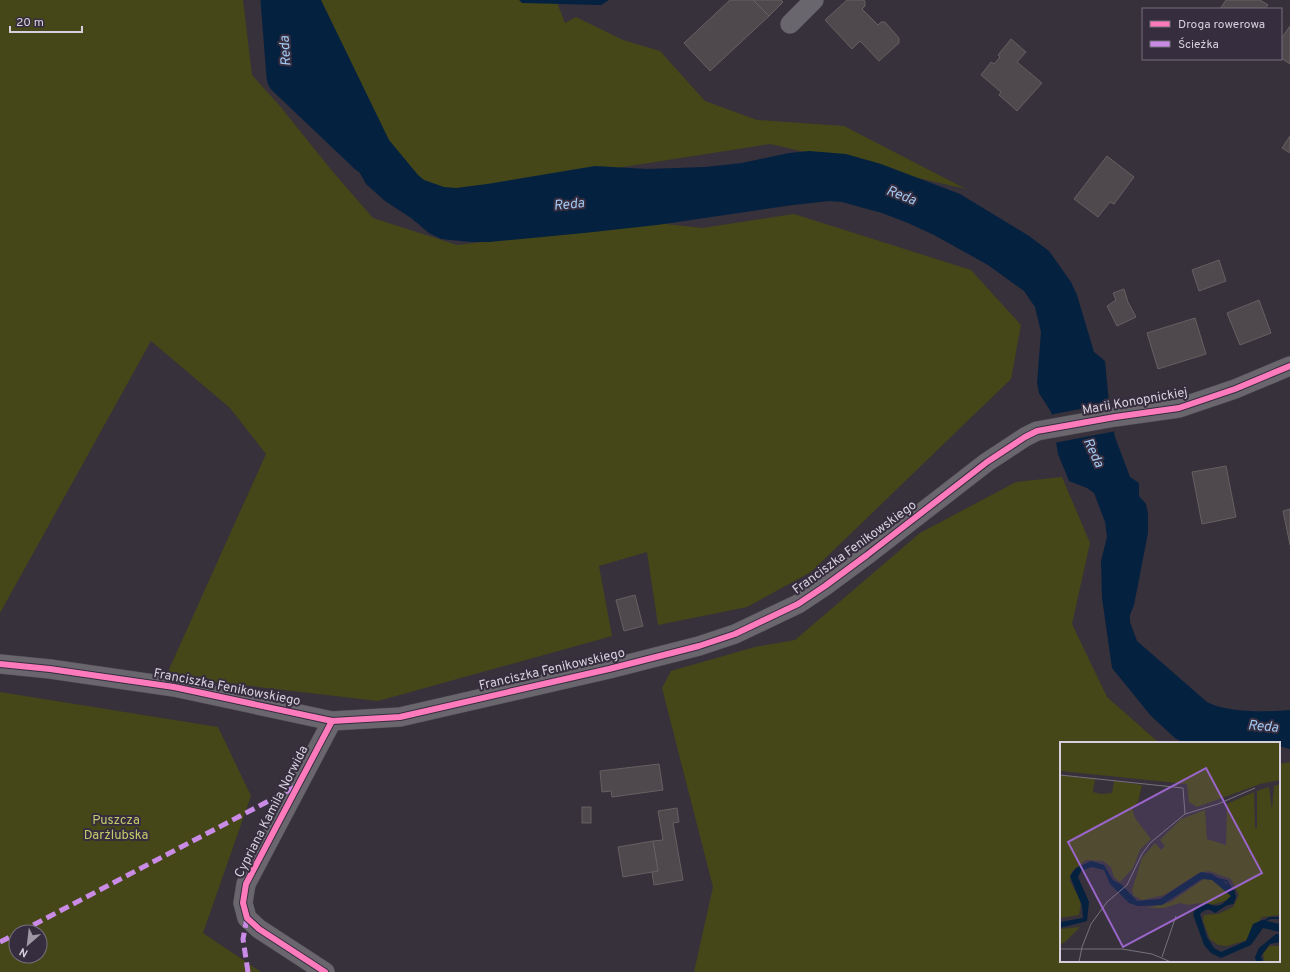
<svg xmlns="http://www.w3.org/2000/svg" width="1290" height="972" font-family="Overpass,sans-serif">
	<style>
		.green { fill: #454718; fill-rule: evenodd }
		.water { fill: #052140 }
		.pier { fill: #36313b }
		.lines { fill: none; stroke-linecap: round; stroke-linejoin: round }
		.river { stroke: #052140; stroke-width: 43 }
		.building { fill: #4f494d; stroke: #666062 }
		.street-casing { stroke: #524d56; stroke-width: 20 }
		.street { stroke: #6a666d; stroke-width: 19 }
		.quiet { stroke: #ca8be6; stroke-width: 5; stroke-dasharray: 10 5; stroke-linecap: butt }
		.cycleway-casing { stroke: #362d3f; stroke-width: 8 }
		.cycleway { stroke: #fd7abc; stroke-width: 6 }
		.labels { text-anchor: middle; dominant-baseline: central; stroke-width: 4; stroke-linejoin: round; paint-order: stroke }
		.street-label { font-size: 13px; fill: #d5d0db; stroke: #362d3f }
		.park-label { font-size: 13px; fill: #c3cc6b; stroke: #362d3f }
		.water-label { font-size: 14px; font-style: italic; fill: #a1c8f2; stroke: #362d3f }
		.inset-river { fill: none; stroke: #052140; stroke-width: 2 }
		.inset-road { fill: none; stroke: #76717b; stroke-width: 1 }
		.view { fill: #9a65c9; fill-opacity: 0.15; stroke: #9a65c9; stroke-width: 2 }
		.inset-edge { fill: none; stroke: #d5d0db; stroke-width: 2 }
	</style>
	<rect width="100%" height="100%" fill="#36313b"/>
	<g class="green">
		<polygon points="0,0 243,0 252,75 279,105 333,172 373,218 457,245 564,233 639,221 702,228 794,214 971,270 1021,325 1011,379 811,572 747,607 658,625 647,552 599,566 612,636 378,701 166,676 266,454 230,408 151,341 0,613"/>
		<polygon points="305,0 556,0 565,23 576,17 623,40 660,51 705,101 757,120 844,126 966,189 770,144 464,192 404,184"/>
		<polygon points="1062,477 1090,543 1072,624 1107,697 1157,741 1161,743 1061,743 1061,961 1279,961 1279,764 1290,762 1290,972 694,972 713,887 662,688 671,671 755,647 795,640 920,533 1016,482"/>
		<path d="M0,692l218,35 33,69 -48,137 58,39h-261zM16,932h24v24h-24z"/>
	</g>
	<g class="water">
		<path d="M277,0h44l68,140 29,35 6,5 20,7 12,1 31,-4 108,-18 52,3 58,-2 37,-4 47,-10 20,-2 37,3 35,10 79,30 69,42 20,15 22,31 6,13 17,57 11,9 4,42 6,34 15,40 9,6v13l7,8 2,10v19l-14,72 -4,10v7l7,19 70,61c20,11 60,10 83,8v39l-11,-3v-3h-95l-9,-5 -24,-22 -39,-48 -10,-70 -1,-37 6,-24 -2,-15 -11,-29 -7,-5 -18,-7 -11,-27 -7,-42 -12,-19 -2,-10 4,-51 -6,-25 -11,-16 -36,-26 -54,-30 -26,-12 -26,-10 -40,-11 -12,-1 -37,4 -136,20 -73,8 -95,9h-18l-30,-3 -12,-6 -18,-15 -26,-17 -19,-17 -57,-101z"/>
		<polygon points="519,0 609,0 601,5 522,3"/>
	</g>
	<polygon class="pier" points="1111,403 1116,431 1054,443 1049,415"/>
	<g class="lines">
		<polyline class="river" points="282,0 288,76 369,153"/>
	</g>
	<g class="building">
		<polygon points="730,0 753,0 769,16 710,71 684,43"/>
		<polygon points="753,0 781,0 783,2 769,16"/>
		<polygon points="847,0 864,0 865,2 865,6 862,9 878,25 881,22 885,22 899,38 899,43 879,61 860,41 852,49 825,20"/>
		<polygon points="1226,0 1260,0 1268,5 1265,9 1220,9"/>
		<polygon points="1290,26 1290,64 1281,58 1281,39"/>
		<polygon points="1011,39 1026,52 1017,62 1042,83 1017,111 999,95 1001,92 981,75 991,62 994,64 1000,57 998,55"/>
		<polygon points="1290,136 1290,153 1282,148"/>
		<polygon points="1107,156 1134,177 1114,204 1110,202 1098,217 1074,199"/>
		<polygon points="1219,260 1226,281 1199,291 1192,270"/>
		<polygon points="1124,289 1128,302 1136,317 1117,326 1107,306 1116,300 1113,293"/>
		<polygon points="1259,300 1271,333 1240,345 1227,313"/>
		<polygon points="1195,318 1206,354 1158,369 1147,333"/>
		<polygon points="1226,466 1236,517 1202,524 1192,472"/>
		<polygon points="1290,509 1290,545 1283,511"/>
		<polygon points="635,595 643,626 624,631 616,600"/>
		<polygon points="659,764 663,790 612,797 611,791 602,792 600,771"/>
		<rect x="582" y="807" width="9" height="16"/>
		<polygon points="677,808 679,822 673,823 683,880 654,885 652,872 658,871 653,841 663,840 658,811"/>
		<polygon points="653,841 658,871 623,877 618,847"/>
	</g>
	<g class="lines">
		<defs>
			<g id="street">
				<polyline points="790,24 814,0"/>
				<polyline points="0,664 50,669 174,687 332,721 400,717 609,669 699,646 735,634 798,604 825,586 867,555 987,462 1025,437 1037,431 1115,417 1179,408 1235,389 1290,366"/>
				<polyline points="325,972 259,929 247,918 243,903 246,884 332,721"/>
			</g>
		</defs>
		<use href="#street" class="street-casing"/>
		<use href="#street" class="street"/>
		<g class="quiet">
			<polyline points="247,918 243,939 248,972"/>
			<polyline points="20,932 297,786"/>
			<polyline points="0,942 16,934"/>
		</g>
		<defs>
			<g id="cycleway">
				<polyline points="0,664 50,669 174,687 332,721 400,717 609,669 699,646 735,634 798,604 825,586 867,555 987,462 1025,437 1037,431 1115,417 1179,408 1235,389 1290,366"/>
				<polyline points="325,972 259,929 247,918 243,903 246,884 332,721"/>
			</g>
		</defs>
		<use href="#cycleway" class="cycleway-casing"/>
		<use href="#cycleway" class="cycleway"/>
	</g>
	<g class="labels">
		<g class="street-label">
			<text transform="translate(1135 402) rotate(-10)">Marii Konopnickiej</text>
			<text transform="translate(855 548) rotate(-36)">Franciszka Fenikowskiego</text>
			<text transform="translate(552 670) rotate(-13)">Franciszka Fenikowskiego</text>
			<text transform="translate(227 688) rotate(11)">Franciszka Fenikowskiego</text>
			<text transform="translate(272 812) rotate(-63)">Cypriana Kamila Norwida</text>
		</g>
		<g class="park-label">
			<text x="116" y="821">Puszcza<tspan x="116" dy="15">Darżlubska</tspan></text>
		</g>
		<g class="water-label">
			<text transform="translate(286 51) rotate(-94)">Reda</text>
			<text transform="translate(901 196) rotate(21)">Reda</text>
			<text transform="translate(569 205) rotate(-6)">Reda</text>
			<text transform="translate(1093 453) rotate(65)">Reda</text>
			<text transform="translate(1263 727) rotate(5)">Reda</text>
		</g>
	</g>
	<g transform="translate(1060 742)">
		<rect width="220" height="220" fill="#36313b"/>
		<path d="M0,0h220v38l-20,4 -63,23 -8,-5 -2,-18 -127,-13zM0,33l35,4 -2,13 8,2 11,-1 2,-12 28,4 -4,17 -6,6 3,10 16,21 -11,11 -7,18 -13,14 -6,-5 -3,-10 -8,-6 -17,-1 -14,11 -2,10 11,21 -2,13 -19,3zM220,42v131l-18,2 -15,23 -20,6 -9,-1 -8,-6 -7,-18 1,-6 14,-1 15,-7 6,-12 -8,-16 -22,-8 -10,2 -35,22 -22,5 -8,-4 -2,-6 10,-32 13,-15 6,7 4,-4 -5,-6 21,-21 24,-9 2,29 19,6 1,-41 27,-12 1,36h2v-37l12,-4 3,23 2,-24zM148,134l24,19 -1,4 -20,6 -11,-2 -12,2 -8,-2 -16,5h-17l24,-6zM20,185l-15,15 -5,3v-16zM209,204h11v16h-15l-2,-8z" fill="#454718"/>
		<path d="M31,119l13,4 9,15 9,5 15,16 23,-2 41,-27 11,2 12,8 11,9 1,8 -21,14 -8,-5 -7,6 7,23 7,11 7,4 25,-11 7,-17 9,-4 18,4v8l-17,-4 -12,17 -30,13 -10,-5 -7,-8 -11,-31 4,-7 9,-4 13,4 12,-11 -19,-16 -10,-1 -40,26 -24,1 -9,-3 -19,-19 -6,-14 -12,-3 -11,4 -3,6 11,25 -2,19 -27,7v-6l23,-4 -1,-12 -12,-30 6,-8zM216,192h4v8l-10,2 -9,12 2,6h-7l-1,-5 4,-9z" fill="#052140"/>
		<path class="inset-river" d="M138,169l35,-8 2,-7 -8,-15 -13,-3M190,200l6,-6 7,-14 7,-4h10"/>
		<path class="inset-road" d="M0,33l123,13 2,26M0,207h62l30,5 19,8M102,215l14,-41M19,220l3,-15 9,-23 16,-22 20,-17 15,-31 8,-11 35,-29 33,-10 37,-16"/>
		<path class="view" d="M146,26l56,105 -139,74 -55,-105z"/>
		<rect width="220" height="220" class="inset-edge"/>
	</g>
	<rect x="1142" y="8" width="140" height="52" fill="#362d3f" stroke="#766e7d"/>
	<rect x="1150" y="21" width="20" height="6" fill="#fd7abc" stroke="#766e7d"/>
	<text x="1178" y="28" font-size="12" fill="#d5d0db">Droga rowerowa</text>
	<rect x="1150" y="41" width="20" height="6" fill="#ca8be6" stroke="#766e7d"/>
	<text x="1178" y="48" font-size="12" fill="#d5d0db">Ścieżka</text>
	<g transform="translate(28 944) rotate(208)"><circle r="19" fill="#362d3f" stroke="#766e7d"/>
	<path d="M0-3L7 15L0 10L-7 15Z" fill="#9d98a3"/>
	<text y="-6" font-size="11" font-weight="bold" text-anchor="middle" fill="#d5d0db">N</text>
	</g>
	<path d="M10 26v6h72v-6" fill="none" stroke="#d5d0db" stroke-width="2"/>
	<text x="16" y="26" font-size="12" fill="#d5d0db" stroke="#362d3f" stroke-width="3" paint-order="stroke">20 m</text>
</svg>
